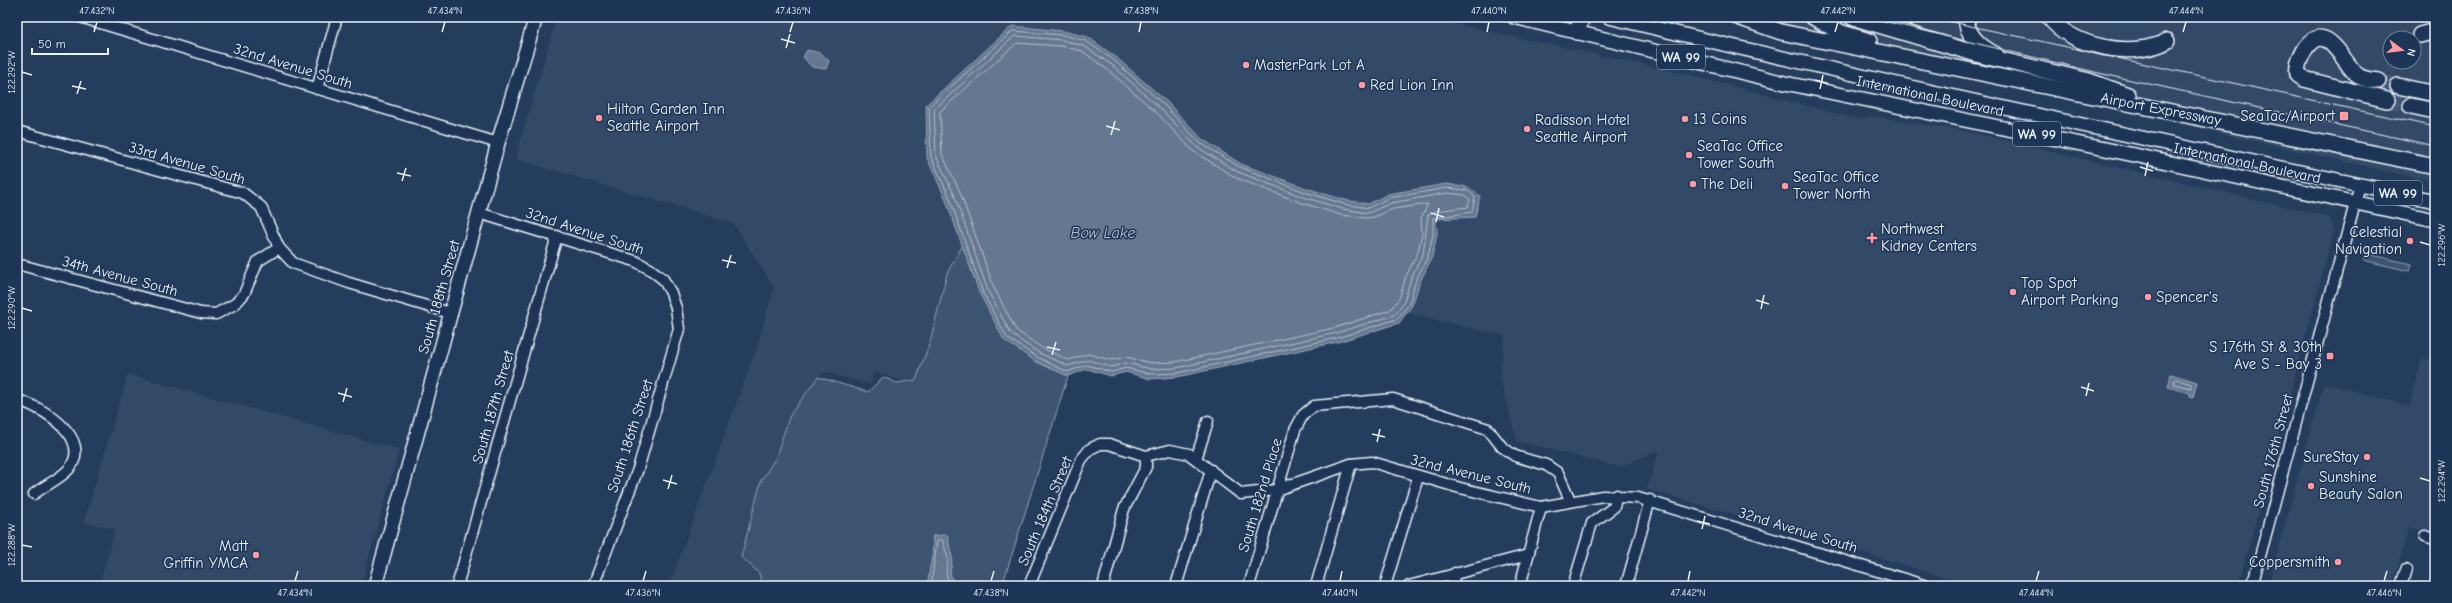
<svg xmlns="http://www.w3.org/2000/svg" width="2452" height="603" font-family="'Comic Neue',sans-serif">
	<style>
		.built { fill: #334a68; fill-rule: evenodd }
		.green { fill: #3e5472; stroke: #93a2b5 }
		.water { fill: #657890; stroke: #99a8ba }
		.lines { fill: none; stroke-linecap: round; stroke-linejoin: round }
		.shore { stroke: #b4c1ce; stroke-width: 1 }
		.highway-tunnel { stroke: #425874; stroke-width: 15; stroke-dasharray: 15 8; stroke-linecap: butt }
		.minor-casing { stroke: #e8f1f8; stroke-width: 13 }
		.major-casing { stroke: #e8f1f8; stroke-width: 16 }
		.highway-casing { stroke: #e8f1f8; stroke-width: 18 }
		.minor { stroke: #1d3557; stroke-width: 10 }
		.major { stroke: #1d3557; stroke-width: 13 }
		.highway { stroke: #1d3557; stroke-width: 15 }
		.tram { stroke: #e8f1f8; stroke-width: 1 }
		.ticks { fill: none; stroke: #e8f1f8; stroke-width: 1.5 }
		.poi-dot { fill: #ff9aa2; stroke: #1d3557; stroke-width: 1.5 }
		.labels { text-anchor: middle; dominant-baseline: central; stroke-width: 3; stroke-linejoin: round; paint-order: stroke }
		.shield { fill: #1d3557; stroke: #abb9c8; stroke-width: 1 }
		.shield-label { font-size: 14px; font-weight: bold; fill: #e8f1f8 }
		.poi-label { font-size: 15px; fill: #e8f1f8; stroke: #1d3557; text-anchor: start }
		.street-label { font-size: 15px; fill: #e8f1f8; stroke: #1d3557 }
		.water-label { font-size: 16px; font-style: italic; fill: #b4c1ce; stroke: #1d3557 }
		.neatline { fill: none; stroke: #e8f1f8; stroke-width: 1.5 }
		.ticks-label { font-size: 10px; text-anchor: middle; fill: #e8f1f8 }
	</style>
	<rect width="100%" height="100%" fill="#253d5d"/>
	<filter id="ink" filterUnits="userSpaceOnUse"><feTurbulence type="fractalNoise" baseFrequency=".025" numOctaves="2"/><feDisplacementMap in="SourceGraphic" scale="8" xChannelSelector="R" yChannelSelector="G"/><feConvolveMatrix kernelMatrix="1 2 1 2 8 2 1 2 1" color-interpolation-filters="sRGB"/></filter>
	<g filter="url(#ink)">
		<g class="built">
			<polygon points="557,17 1422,17 1678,72 1861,120 1871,116 1965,131 2325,216 2330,219 2334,231 2238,586 1975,586 1647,489 1659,450 1619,467 1517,441 1500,378 1505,336 1407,313 1413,306 1420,282 1432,257 1437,234 1436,219 1475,217 1446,184 1388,194 1368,204 1345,200 1306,188 1241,164 1202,139 1142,80 1117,58 1088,37 1012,26 926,105 925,109 927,158 963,245 921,387 874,372 870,385 825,372 818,377 790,415 775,459 761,481 741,557 759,573 762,586 669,586 757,347 774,287 733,223 515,159"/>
			<path d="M1707,17h728v165zM2390,38h24v24h-24z"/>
			<polygon points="2422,358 2435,361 2435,533 2409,527 2392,586 2268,586 2324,383 2409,406"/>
			<polygon points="128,374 399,450 361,586 99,586 115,529 84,522"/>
		</g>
		<g class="green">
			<polygon points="963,245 980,294 1035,361 1068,376 1002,586 954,586 950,574 952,558 947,535 933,536 933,552 927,586 762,586 759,573 741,557 761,481 775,459 790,415 818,377 868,392 883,377 897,383 916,380 930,342 947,273"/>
			<polygon points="2364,253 2411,264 2409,271 2363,260"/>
		</g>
		<g class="water">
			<polygon points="1012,26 1063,31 1088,37 1117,58 1167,102 1202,139 1241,164 1306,188 1345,200 1368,204 1388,194 1446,184 1468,187 1480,196 1475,217 1436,219 1437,234 1432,257 1420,282 1412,306 1399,323 1338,342 1177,377 1150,379 1126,372 1111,376 1087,369 1068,376 1035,361 1004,340 980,294 945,198 927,158 926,105"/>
			<polygon points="807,50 821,53 829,61 826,69 812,67 803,57"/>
			<polygon points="2171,374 2197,382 2193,397 2190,396 2190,393 2168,387"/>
			<polygon points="947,535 952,558 950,574 955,585 927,586 933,552 933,536"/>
		</g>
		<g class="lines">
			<g class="shore">
				<polygon points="1013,31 1063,35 1086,41 1115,61 1164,105 1200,143 1240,167 1305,192 1344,204 1368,208 1389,198 1447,188 1467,190 1475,197 1472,212 1433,218 1433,234 1428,256 1416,280 1409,304 1397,319 1337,338 1177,373 1150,374 1126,368 1111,372 1087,365 1067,372 1037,357 1007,338 983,293 949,196 931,157 929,107"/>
				<polygon points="1015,36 1062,40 1084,46 1112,65 1161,109 1197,147 1238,172 1303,197 1343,209 1368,213 1391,203 1447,193 1465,195 1470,199 1468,207 1435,211 1428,215 1423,254 1411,278 1404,302 1394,315 1336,333 1176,368 1151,369 1126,363 1111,367 1088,360 1068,366 1039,353 1011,334 988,291 954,194 936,156 934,110"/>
				<polygon points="1017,43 1061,46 1082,51 1108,70 1157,113 1193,151 1236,178 1302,203 1341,215 1366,218 1374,217 1393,209 1428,204 1421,218 1422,233 1418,252 1406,276 1399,299 1390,310 1334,328 1175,362 1151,363 1126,357 1111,360 1088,354 1068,360 1042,348 1016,330 994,288 960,192 942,154 940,112"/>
				<polygon points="2176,379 2191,384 2191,388 2174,384 2174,381"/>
				<polyline points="931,586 937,541 942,539 948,558 946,574 951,586"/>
			</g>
			<g class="highway-tunnel">
				<polyline points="2378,81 2398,86"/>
				<polyline points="2387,100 2411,106"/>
			</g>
			<defs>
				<g id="minor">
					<polyline points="80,17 498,143"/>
					<polyline points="317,89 337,17"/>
					<polyline points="17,131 243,193 261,207 279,248 293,263 349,283 450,313"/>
					<polyline points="479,213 635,261 650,269 663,279 671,293 676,308 679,329 638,469 593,586"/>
					<polyline points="17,264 201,313 216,314 235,304 244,294 258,261 279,248"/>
					<path d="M17,400c24,6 77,38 52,69 -9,10 -25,17 -35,25"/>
					<polyline points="1196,459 1208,421"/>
					<polyline points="2425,536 2435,539"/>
					<polyline points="457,586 557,236"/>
					<polyline points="1029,586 1081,460 1090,449 1100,444 1109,444 1146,456 1170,450 1189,454 1241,494 1276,490 1351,464 1372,462 1460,488 1541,507 1603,496 1638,498 1927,586"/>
					<polyline points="1103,586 1124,509 1146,467 1146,456"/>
					<polyline points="1176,586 1211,470"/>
					<polyline points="1249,586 1295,430 1303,415 1314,406 1393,399 1488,429 1502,447 1515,456 1546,465 1558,473 1570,500"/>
					<polyline points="1316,586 1351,464"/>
					<polyline points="1385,586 1418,477"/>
					<polyline points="1409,586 1528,555"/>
					<polyline points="1452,586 1455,573"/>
					<polyline points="1520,586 1541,507"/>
					<polyline points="1573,586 1592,523 1614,507 1617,495"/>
					<polyline points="1626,586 1650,500"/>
					<polyline points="2252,586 2360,185"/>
					<polyline points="2401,586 2406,569"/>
				</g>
				<g id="major">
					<polyline points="1514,17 1785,83 2139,156 2435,220"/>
					<path d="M1609,17c274,66 550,125 826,184"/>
					<polyline points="375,586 498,143 536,17"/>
				</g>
				<g id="highway">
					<polyline points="1738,17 1781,32 2435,166"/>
					<polyline points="1813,17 1842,33 1869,41"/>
					<polyline points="1852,17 1980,55 2089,81 2128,95"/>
					<path d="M1966,17c0,18 14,30 30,38"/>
					<path d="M2049,17c23,31 85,42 118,24"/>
					<polyline points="1577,32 1582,17"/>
					<polyline points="2420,35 2435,31"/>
					<path d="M2378,81c-7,-1 -15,-1 -21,-6 -14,-12 -32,-59 -53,-24 -4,7 -8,16 -6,24l6,4 83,21"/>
					<polyline points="2398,86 2435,94"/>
					<polyline points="2411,106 2435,111"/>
				</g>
			</defs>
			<use href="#minor" class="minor-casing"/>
			<use href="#major" class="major-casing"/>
			<use href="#highway" class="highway-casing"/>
			<use href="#minor" class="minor"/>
			<use href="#major" class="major"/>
			<use href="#highway" class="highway"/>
			<g class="tram">
				<polyline points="1867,17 2103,74 2435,146"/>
				<polyline points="1929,17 2435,127"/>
			</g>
		</g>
	</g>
	<path class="ticks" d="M94,32l3,-10M442,32l3,-10M790,32l3,-10M1139,32l2,-10M1487,32l2,-10M1835,32l3,-10M2183,32l3,-10M781,39l14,4M786,48l4,-14M22,72l10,3M1815,80l13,4M72,86l14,3M1820,89l3,-14M77,94l4,-13M1106,126l14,4M1111,135l4,-14M2140,167l13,4M397,173l14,3M2145,176l3,-14M402,181l4,-13M1431,213l13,4M1436,222l3,-14M2420,242l10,3M722,260l14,3M727,268l4,-13M1756,300l13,4M22,308l10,3M1761,309l3,-14M1047,347l13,3M1052,355l4,-13M2081,387l13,4M338,393l14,4M2086,396l3,-13M343,402l4,-14M1372,434l13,3M1377,442l3,-13M2420,478l10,3M663,480l14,4M668,489l4,-14M1697,521l13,3M1702,529l3,-13M22,545l10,2M295,581l3,-10M643,581l3,-10M991,581l3,-10M1340,581l2,-10M1688,581l2,-10M2036,581l3,-10M2384,581l3,-10"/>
	<g class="poi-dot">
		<circle cx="1246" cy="65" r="4"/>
		<circle cx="1362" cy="85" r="4"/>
		<rect x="2339" y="111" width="10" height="10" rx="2"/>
		<circle cx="599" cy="118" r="4"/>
		<circle cx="1685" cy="119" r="4"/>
		<circle cx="1527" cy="129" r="4"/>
		<circle cx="1689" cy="155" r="4"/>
		<circle cx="1693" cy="184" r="4"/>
		<circle cx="1785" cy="186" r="4"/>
		<path d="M1870 232h4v4h4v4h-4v4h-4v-4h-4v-4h4z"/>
		<circle cx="2410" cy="241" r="4"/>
		<circle cx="2013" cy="292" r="4"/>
		<circle cx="2148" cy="297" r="4"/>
		<rect x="2326" y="352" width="8" height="8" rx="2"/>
		<circle cx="2367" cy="457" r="4"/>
		<circle cx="2311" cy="486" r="4"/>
		<circle cx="256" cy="555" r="4"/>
		<circle cx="2338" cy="562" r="4"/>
	</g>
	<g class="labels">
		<g class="shield">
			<rect x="1657" y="45" width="48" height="24" rx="3"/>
			<rect x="2013" y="122" width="48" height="24" rx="3"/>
			<rect x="2374" y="181" width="48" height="24" rx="3"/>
		</g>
		<g class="shield-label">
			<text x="1681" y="57">WA 99</text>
			<text x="2037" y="134">WA 99</text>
			<text x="2398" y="193">WA 99</text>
		</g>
		<g class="poi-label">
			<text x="1254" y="65">MasterPark Lot A</text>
			<text x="1370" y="85">Red Lion Inn</text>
			<text x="607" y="109">Hilton Garden Inn<tspan x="607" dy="17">Seattle Airport</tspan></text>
			<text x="2335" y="116" text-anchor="end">SeaTac/Airport</text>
			<text x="1693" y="119">13 Coins</text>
			<text x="1535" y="120">Radisson Hotel<tspan x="1535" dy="17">Seattle Airport</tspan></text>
			<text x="1697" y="146">SeaTac Office<tspan x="1697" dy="17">Tower South</tspan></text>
			<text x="1793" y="177">SeaTac Office<tspan x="1793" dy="17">Tower North</tspan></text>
			<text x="1701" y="184">The Deli</text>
			<text x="1881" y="229">Northwest<tspan x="1881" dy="17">Kidney Centers</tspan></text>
			<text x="2402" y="232" text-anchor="end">Celestial<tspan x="2402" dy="17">Navigation</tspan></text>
			<text x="2021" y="283">Top Spot<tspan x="2021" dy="17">Airport Parking</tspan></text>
			<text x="2156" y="297">Spencer's</text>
			<text x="2322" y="347" text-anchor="end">S 176th St &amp; 30th<tspan x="2322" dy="17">Ave S - Bay 3</tspan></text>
			<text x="2359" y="457" text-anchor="end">SureStay</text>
			<text x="2319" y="477">Sunshine<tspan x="2319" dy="17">Beauty Salon</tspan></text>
			<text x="248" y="546" text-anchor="end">Matt<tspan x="248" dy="17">Griffin YMCA</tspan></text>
			<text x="2330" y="562" text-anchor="end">Coppersmith</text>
		</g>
		<g class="street-label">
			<text transform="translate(293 66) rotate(17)">32nd Avenue South</text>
			<text transform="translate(1930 96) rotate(12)">International Boulevard</text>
			<text transform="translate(2161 109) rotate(11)">Airport Expressway</text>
			<text transform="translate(187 163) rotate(16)">33rd Avenue South</text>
			<text transform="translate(2247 163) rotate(12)">International Boulevard</text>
			<text transform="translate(585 231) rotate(18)">32nd Avenue South</text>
			<text transform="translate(120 276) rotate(15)">34th Avenue South</text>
			<text transform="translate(439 297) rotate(-74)">South 188th Street</text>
			<text transform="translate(493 407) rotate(-74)">South 187th Street</text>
			<text transform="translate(630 436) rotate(-72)">South 186th Street</text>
			<text transform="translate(2273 451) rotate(-75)">South 176th Street</text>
			<text transform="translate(1471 474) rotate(14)">32nd Avenue South</text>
			<text transform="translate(1260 495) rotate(-73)">South 182nd Place</text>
			<text transform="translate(1045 511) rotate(-67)">South 184th Street</text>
			<text transform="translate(1798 530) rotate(17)">32nd Avenue South</text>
		</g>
		<g class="water-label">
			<text x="1103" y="233">Bow Lake</text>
		</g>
	</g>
	<rect width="2452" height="603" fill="none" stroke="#1d3557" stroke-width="44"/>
	<g transform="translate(2402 50) rotate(105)"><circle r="19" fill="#1d3557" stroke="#6e8097"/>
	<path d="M0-3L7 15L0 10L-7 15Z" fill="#ff9aa2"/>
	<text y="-6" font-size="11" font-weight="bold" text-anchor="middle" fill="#e8f1f8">N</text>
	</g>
	<path d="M32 48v6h76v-6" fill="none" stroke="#e8f1f8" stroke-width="2"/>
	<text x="38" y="48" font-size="12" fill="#e8f1f8" stroke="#1d3557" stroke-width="3" paint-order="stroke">50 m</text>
	<rect x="22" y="22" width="2408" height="559" class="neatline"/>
	<g class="ticks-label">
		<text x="97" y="14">47.432°N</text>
		<text x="445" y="14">47.434°N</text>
		<text x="793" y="14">47.436°N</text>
		<text x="1141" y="14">47.438°N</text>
		<text x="1489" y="14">47.440°N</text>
		<text x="1838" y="14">47.442°N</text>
		<text x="2186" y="14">47.444°N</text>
		<text transform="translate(11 72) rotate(-90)" y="4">122.292°W</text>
		<text transform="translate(2441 245) rotate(-90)" y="4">122.296°W</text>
		<text transform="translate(11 308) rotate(-90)" y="4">122.290°W</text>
		<text transform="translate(2441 481) rotate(-90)" y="4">122.294°W</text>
		<text transform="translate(11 545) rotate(-90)" y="4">122.288°W</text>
		<text x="295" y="596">47.434°N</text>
		<text x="643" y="596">47.436°N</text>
		<text x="991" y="596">47.438°N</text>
		<text x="1340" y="596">47.440°N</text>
		<text x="1688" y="596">47.442°N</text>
		<text x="2036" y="596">47.444°N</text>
		<text x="2384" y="596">47.446°N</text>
	</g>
</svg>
